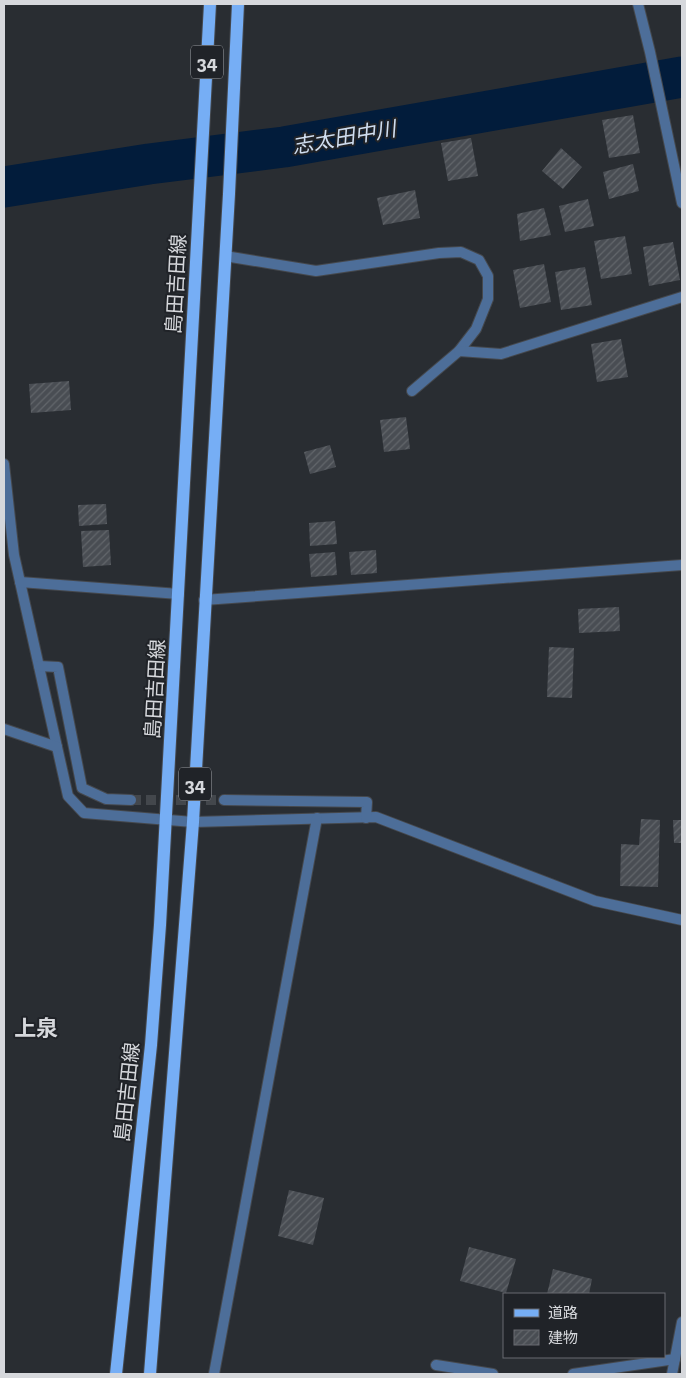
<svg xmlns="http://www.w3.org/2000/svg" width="686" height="1378" font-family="'Zilla Slab','Noto Sans JP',serif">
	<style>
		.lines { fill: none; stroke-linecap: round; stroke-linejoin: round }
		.river { stroke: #021c3b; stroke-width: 41 }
		.building { fill: url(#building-hatch) }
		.minor-tunnel { stroke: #43474c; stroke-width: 10; stroke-dasharray: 10 5; stroke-linecap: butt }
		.minor-casing { stroke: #45484d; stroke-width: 12 }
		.primary-casing { stroke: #45484d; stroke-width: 14 }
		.minor { stroke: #4d6e99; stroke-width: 10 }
		.primary { stroke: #76aef5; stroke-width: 12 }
		.labels { text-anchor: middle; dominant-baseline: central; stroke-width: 4; stroke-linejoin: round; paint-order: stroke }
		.shield { fill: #202328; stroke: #9fa2a6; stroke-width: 1 }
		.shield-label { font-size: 19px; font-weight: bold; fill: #d6d8dc }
		.street-label { font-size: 20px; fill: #d6d8dc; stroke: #202328 }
		.water-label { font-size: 21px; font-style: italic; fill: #d0def0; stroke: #202328 }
		.quarter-label { font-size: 22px; font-weight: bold; fill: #d6d8dc; stroke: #202328 }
	</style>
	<defs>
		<pattern id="building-hatch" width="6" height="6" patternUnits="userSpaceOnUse" patternTransform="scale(1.25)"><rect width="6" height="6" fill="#494d53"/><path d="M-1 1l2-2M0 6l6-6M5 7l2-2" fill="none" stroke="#62666b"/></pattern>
	</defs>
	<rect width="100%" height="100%" fill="#292d32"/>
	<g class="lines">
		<polyline class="river" points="4,187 149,164 284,147 682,77"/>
	</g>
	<g class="building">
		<polygon points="633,115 640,153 609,158 602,120"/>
		<polygon points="471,138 478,176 448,181 441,143"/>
		<polygon points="561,148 582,167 563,189 542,171"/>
		<polygon points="633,164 639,191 609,199 603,172"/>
		<polygon points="415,190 420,218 383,225 377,198"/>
		<polygon points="588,199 594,226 565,232 559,206"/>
		<polygon points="544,208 551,235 520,241 517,214"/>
		<polygon points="625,236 632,274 601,279 594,241"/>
		<polygon points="673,242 680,280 649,286 643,247"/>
		<polygon points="544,264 551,302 520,308 513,270"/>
		<polygon points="585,267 592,305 561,310 555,272"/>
		<polygon points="621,339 628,377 597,382 591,344"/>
		<polygon points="69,381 71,410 31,413 29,384"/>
		<polygon points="406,417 410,449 384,452 380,420"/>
		<polygon points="330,445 336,467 310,474 304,452"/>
		<polygon points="106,504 107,524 79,526 78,505"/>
		<polygon points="335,521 337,544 310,546 309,523"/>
		<polygon points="109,530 111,565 83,567 81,531"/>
		<polygon points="376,550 377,573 351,575 349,552"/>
		<polygon points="335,552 337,575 311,577 309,554"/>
		<polygon points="619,607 620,631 579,633 578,609"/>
		<polygon points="549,647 574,648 572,698 547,697"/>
		<polygon points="641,819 660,820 658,887 620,886 621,844 639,845"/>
		<polygon points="673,820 682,820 682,843 674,843"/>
		<polygon points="289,1190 324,1198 313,1245 278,1236"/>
		<polygon points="469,1247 516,1259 506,1293 460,1281"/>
		<polygon points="553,1269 592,1279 589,1294 547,1294"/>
	</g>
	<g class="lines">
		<polyline class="minor-tunnel" points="131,800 224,800"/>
		<defs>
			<g id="minor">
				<polyline points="638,4 650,52 682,203"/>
				<polyline points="225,256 316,271 439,253 461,252 479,260 488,276 488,299 476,329 459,351 412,391"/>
				<polyline points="459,351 501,354 682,297"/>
				<polyline points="4,464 14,555 68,796 84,813 193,822 376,817 595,901 682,920"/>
				<polyline points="20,582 179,594"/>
				<polyline points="204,600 682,565"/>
				<polyline points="39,666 58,667 82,788 106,799 131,800"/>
				<polyline points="4,729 57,747"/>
				<polyline points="224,800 367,802 366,818"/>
				<polyline points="436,1365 493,1374"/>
				<polyline points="214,1374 317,818"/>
				<polyline points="573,1374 675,1359"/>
				<polyline points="672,1374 682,1322"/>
			</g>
			<g id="primary">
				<polyline points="116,1374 151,1045 160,925 210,4"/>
				<polyline points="150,1374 193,822 229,194 238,4"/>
			</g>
		</defs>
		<use href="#minor" class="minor-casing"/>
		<use href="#primary" class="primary-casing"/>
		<use href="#minor" class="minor"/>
		<use href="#primary" class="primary"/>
	</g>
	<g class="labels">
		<g class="shield">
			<rect x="191" y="45.5" width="32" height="33" rx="4"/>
			<rect x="179" y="767.5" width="32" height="33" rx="4"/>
		</g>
		<g class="shield-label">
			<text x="207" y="62">34</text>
			<text x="195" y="784">34</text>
		</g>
		<g class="street-label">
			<text transform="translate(176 284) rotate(-87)">島田吉田線</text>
			<text transform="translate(155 689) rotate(-87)">島田吉田線</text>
			<text transform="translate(127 1092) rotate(-84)">島田吉田線</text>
		</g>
		<g class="water-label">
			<text transform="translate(344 137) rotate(-10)">志太田中川</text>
		</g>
		<g class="quarter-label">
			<text x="36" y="1028">上泉</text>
		</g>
	</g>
	<rect width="686" height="1378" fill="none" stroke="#d6d8dc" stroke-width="10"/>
	<rect x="503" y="1293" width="162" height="65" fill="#202328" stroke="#696b70"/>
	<rect x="514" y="1309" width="25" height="8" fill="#76aef5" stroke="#696b70"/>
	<text x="548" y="1318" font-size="15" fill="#d6d8dc">道路</text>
	<rect x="514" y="1330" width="25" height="15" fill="url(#building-hatch)" stroke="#696b70"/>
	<text x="548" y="1343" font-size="15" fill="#d6d8dc">建物</text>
</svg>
